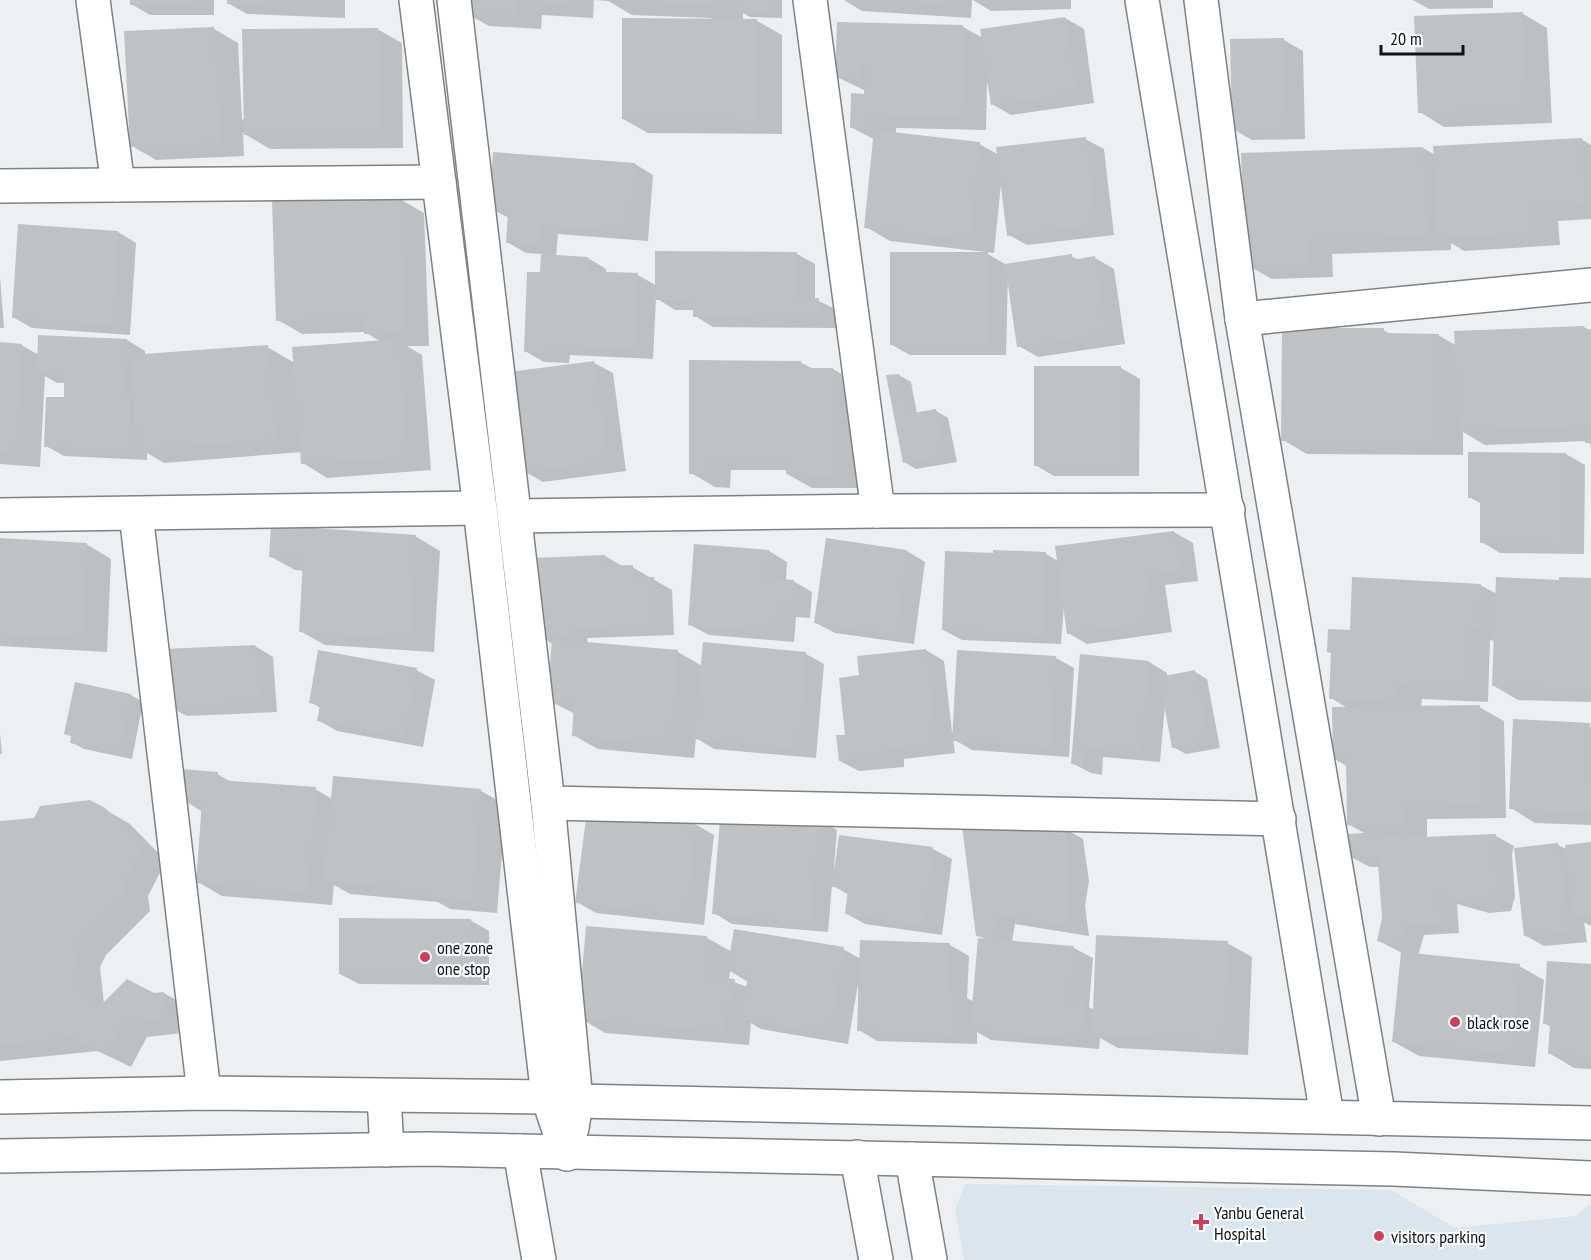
<svg xmlns="http://www.w3.org/2000/svg" width="1591" height="1260" font-family="'PT Sans Narrow',sans-serif">
	<style>
		.built { fill: #dae5ed }
		.shadow { fill: #0003; fill-rule: evenodd }
		.building { fill: #bfc2c5 }
		.lines { fill: none; stroke-linecap: round; stroke-linejoin: round }
		.minor-casing { stroke: #7e8284; stroke-width: 36 }
		.major-casing { stroke: #7e8284; stroke-width: 36 }
		.minor { stroke: #fff; stroke-width: 33 }
		.major { stroke: #fff; stroke-width: 33 }
		.poi-dot { fill: #cf3f59; stroke: #fbfdff; stroke-width: 2 }
		.labels { text-anchor: middle; dominant-baseline: central; stroke-width: 4.5; stroke-linejoin: round; paint-order: stroke }
		.poi-label { font-size: 18px; fill: #111213; stroke: #fbfdff; text-anchor: start }
	</style>
	<rect width="100%" height="100%" fill="#edf0f3"/>
	<polygon class="built" points="965,1184 1391,1190 1455,1228 1576,1216 1591,1204 1591,1260 964,1260 955,1210"/>
	<g class="shadow">
		<polygon points="131,0 214,0 214,15 150,15 131,4"/>
		<polygon points="228,0 345,0 345,18 247,14 228,3"/>
		<polygon points="465,0 782,0 782,18 750,17 743,13 743,21 757,21 782,35 782,134 648,133 623,119 712,18 632,15 608,1 594,0 593,18 542,15 541,29 489,26 464,12"/>
		<polygon points="844,0 972,0 971,18 862,11"/>
		<polygon points="973,0 1071,0 1071,9 991,11"/>
		<polygon points="1413,0 1493,0 1493,8 1429,9"/>
		<polygon points="1523,14 1547,28 1552,123 1444,127 1420,112"/>
		<polygon points="1065,18 1084,29 1094,103 1011,115 992,104 987,82 986,130 896,128 896,134 979,144 999,155 1085,139 1104,149 1114,235 1027,245 1009,235 1001,184 994,253 890,241 866,227 875,140 851,127 866,91 837,77 838,24 963,27 983,38"/>
		<polygon points="214,29 238,43 242,120 377,29 402,43 403,148 270,149 243,133 244,156 156,160 132,146"/>
		<polygon points="1284,40 1303,51 1305,139 1252,140 1233,129"/>
		<polygon points="1581,139 1591,145 1591,219 1558,221 1560,245 1464,251 1451,243 1451,250 1332,254 1333,277 1272,279 1247,265 1423,148 1435,155"/>
		<polygon points="635,164 653,175 648,241 558,234 556,257 588,258 606,269 606,273 638,275 657,286 797,254 815,264 815,299 837,310 837,328 713,327 695,316 695,310 675,310 656,298 653,359 570,355 569,363 544,362 525,351 542,274 543,254 526,253 507,242 509,218 490,208"/>
		<polygon points="400,199 424,213 429,346 407,346 422,355 431,470 327,478 303,463 302,452 164,463 147,453 147,460 64,456 46,446 65,399 65,383 57,383 45,376 40,467 0,464 0,344 21,345 39,355 127,340 145,351 145,356 267,347 295,363 381,342 365,332 302,334 278,320"/>
		<polygon points="118,232 136,243 130,335 32,328 13,317"/>
		<polygon points="986,253 1007,265 1071,256 1079,260 1095,258 1114,269 1125,344 1038,357 1019,346 1008,275 1006,355 910,355 892,345"/>
		<polygon points="0,276 4,328 0,328"/>
		<polygon points="1584,327 1591,331 1591,445 1586,441 1485,445 1463,432 1463,455 1307,454 1283,440 1383,330 1392,335 1438,335 1457,346"/>
		<polygon points="691,362 800,362 813,369 833,369 857,383 858,488 812,488 787,474 787,470 731,470 730,488 715,487 691,473"/>
		<polygon points="594,363 613,373 626,471 543,482 524,471"/>
		<polygon points="1121,368 1140,379 1139,476 1054,476 1035,465"/>
		<polygon points="899,375 911,382 917,414 936,411 948,418 957,462 916,469 904,462"/>
		<polygon points="1566,454 1585,465 1584,554 1500,553 1482,542 1482,504 1469,497"/>
		<polygon points="1174,532 1193,543 1198,581 1165,585 1172,632 1087,644 1068,633 1064,605 1061,644 962,640 943,630 1046,554 1058,561"/>
		<polygon points="415,536 440,551 434,652 325,645 300,631 304,571 295,570 270,556"/>
		<polygon points="0,540 86,544 111,559 107,652 0,646"/>
		<polygon points="769,551 787,562 786,580 793,581 812,592 810,618 796,617 794,642 709,635 690,625"/>
		<polygon points="907,551 925,562 914,644 835,633 816,623"/>
		<polygon points="605,556 624,567 632,567 672,590 674,635 587,638 588,644 678,652 702,666 806,654 824,664 816,758 714,749 696,738 694,758 598,749 573,735 575,714 548,700 553,644 540,636"/>
		<polygon points="1591,581 1591,702 1518,700 1494,686 1495,641 1490,640 1488,702 1422,699 1421,708 1479,707 1504,721 1506,818 1427,819 1427,838 1496,836 1514,846 1512,854 1515,896 1511,911 1489,913 1457,904 1459,933 1424,935 1418,956 1519,966 1544,980 1535,1067 1419,1056 1394,1042 1402,953 1379,941 1383,918 1380,867 1370,867 1351,857 1366,834 1348,824 1347,766 1334,759 1349,709 1331,698 1352,632 1480,585 1497,594"/>
		<polygon points="255,646 273,657 277,712 187,716 168,706"/>
		<polygon points="926,650 944,661 952,732 1056,658 1074,668 1069,757 972,750 953,739 955,753 904,759 904,767 859,771 840,761 860,677"/>
		<polygon points="1149,662 1167,673 1167,677 1195,672 1207,679 1220,748 1186,754 1173,747 1165,705 1160,762 1103,757 1102,775 1091,773 1072,763"/>
		<polygon points="416,670 435,680 423,747 337,731 318,720 321,708 310,702"/>
		<polygon points="131,695 143,702 132,759 84,749 71,742 73,737 66,733"/>
		<polygon points="1514,721 1591,727 1591,825 1535,823 1511,808"/>
		<polygon points="0,733 2,754 0,754"/>
		<polygon points="217,774 233,783 315,789 332,799 334,778 481,791 506,805 497,913 450,909 438,902 350,894 334,885 332,905 222,896 198,882 203,812 180,798"/>
		<polygon points="104,809 130,824 166,861 148,896 150,911 106,955 100,967 104,1004 164,993 188,1007 191,1032 147,1037 131,1067 98,1051 0,1061 0,823"/>
		<polygon points="818,819 837,830 834,867 836,867 840,837 933,849 952,859 942,935 865,924 847,914 849,895 832,885 828,932 732,924 714,913"/>
		<polygon points="695,824 714,835 704,925 596,913 577,902"/>
		<path d="M1064,828l19,11 6,42 -4,25 4,30 -74,-12 -3,18 62,6 19,10 -4,49 5,3 133,-67 25,14 -4,98 -130,-7 -18,-10 -1,11 -108,-9 -14,-8v12l-100,-3 -18,-11 -1,-46 -10,60 -87,-15 -10,-6 -2,22 -144,-12 -25,-15 127,-80 25,14 111,-3 18,10 1,-18 88,4 19,11 -2,42 7,4 13,-62 -9,-5zM730,971l18,11 -1,5 -18,-7z"/>
		<polygon points="1591,844 1591,926 1584,922 1587,942 1544,946 1526,936 1558,845 1568,850"/>
		<polygon points="470,920 489,931 489,985 359,984 340,974"/>
		<polygon points="1591,965 1591,1069 1574,1068 1549,1053 1551,1027 1544,1023"/>
	</g>
	<g class="building">
		<rect x="130" y="0" width="66" height="5"/>
		<polygon points="227,0 327,0 327,8 227,4"/>
		<polygon points="463,0 518,0 517,16 462,12"/>
		<polygon points="521,0 569,0 569,5"/>
		<polygon points="617,0 719,0 719,6"/>
		<polygon points="737,0 770,0 770,11 736,11"/>
		<polygon points="900,0 947,0 946,5"/>
		<polygon points="1523,12 1527,110 1418,113 1414,16"/>
		<polygon points="1065,17 1076,93 991,105 980,29"/>
		<polygon points="622,18 757,19 757,120 622,119"/>
		<polygon points="837,22 963,25 962,117 872,114 871,128 850,128 851,93 864,94 865,64 860,64 859,79 835,78"/>
		<polygon points="214,27 220,143 130,147 124,31"/>
		<polygon points="378,28 379,134 244,135 242,29"/>
		<polygon points="1284,38 1286,129 1232,130 1230,39"/>
		<polygon points="874,130 980,142 969,239 864,228"/>
		<polygon points="1086,137 1096,225 1007,236 996,147"/>
		<polygon points="1582,138 1586,205 1534,207 1536,232 1438,238 1433,146"/>
		<polygon points="1423,147 1427,236 1308,240 1309,264 1246,266 1241,153"/>
		<polygon points="493,152 635,163 630,232 540,225 538,246 506,243 508,210 489,209"/>
		<polygon points="400,198 405,333 364,334 363,318 276,321 272,201"/>
		<polygon points="18,224 118,231 112,325 12,318"/>
		<polygon points="655,251 797,252 797,298 819,298 819,318 693,317 693,300 655,300"/>
		<rect x="890" y="252" width="98" height="93"/>
		<polygon points="541,254 588,257 588,271 638,273 635,349 551,345 551,353 524,352 527,272 540,272"/>
		<polygon points="1072,254 1072,260 1095,256 1107,334 1017,347 1005,264"/>
		<polygon points="1584,326 1584,330 1591,329 1591,443 1585,443 1584,426 1459,431 1454,331"/>
		<polygon points="1282,328 1384,328 1384,333 1439,334 1439,442 1281,441"/>
		<polygon points="38,335 127,339 125,394 131,394 129,450 44,447 46,397 64,397 64,374 37,373"/>
		<polygon points="398,339 407,457 301,464 292,347"/>
		<polygon points="0,342 22,344 15,454 0,453"/>
		<polygon points="268,345 275,439 138,450 130,355"/>
		<polygon points="689,360 801,361 801,368 833,368 833,475 786,474 786,457 706,457 706,474 689,474"/>
		<polygon points="594,361 608,461 523,472 509,372"/>
		<rect x="1034" y="366" width="87" height="100"/>
		<polygon points="899,374 907,414 936,409 945,456 903,463 886,375"/>
		<polygon points="1468,452 1566,453 1566,544 1480,543 1480,498 1468,498"/>
		<polygon points="271,525 416,535 410,639 299,632 303,559 269,557"/>
		<polygon points="1174,531 1180,571 1147,575 1154,622 1067,634 1055,546"/>
		<polygon points="0,538 87,543 82,638 0,634"/>
		<polygon points="826,538 907,550 896,635 814,623"/>
		<polygon points="694,544 769,550 767,578 794,580 792,608 777,607 775,632 688,625"/>
		<polygon points="993,550 1046,552 1043,635 942,630 945,551 993,553"/>
		<polygon points="605,555 606,566 633,565 633,578 654,577 656,625 569,628 570,636 538,637 535,558"/>
		<polygon points="1352,577 1481,584 1479,628 1466,627 1464,688 1397,685 1396,702 1329,699 1331,653 1327,652 1328,629 1350,630"/>
		<polygon points="1496,577 1559,580 1559,577 1591,578 1591,690 1492,686"/>
		<polygon points="552,639 678,650 670,745 572,736 574,703 547,701"/>
		<polygon points="703,642 806,652 798,749 694,739"/>
		<polygon points="255,645 259,702 167,707 163,649"/>
		<polygon points="926,649 937,743 885,749 886,757 839,761 836,735 845,735 839,678 859,675 857,656"/>
		<polygon points="318,650 417,668 404,737 317,721 320,705 309,703"/>
		<polygon points="957,650 1056,656 1050,747 952,741"/>
		<polygon points="1080,654 1149,661 1141,753 1085,747 1083,765 1071,764"/>
		<polygon points="1195,670 1209,741 1172,748 1159,677"/>
		<polygon points="75,682 131,694 119,753 70,743 71,736 64,734"/>
		<polygon points="1480,705 1482,805 1403,806 1403,824 1347,825 1346,759 1333,760 1332,707"/>
		<polygon points="1513,719 1590,723 1591,813 1509,809"/>
		<polygon points="181,769 218,772 218,780 316,787 308,892 196,883 202,801 178,799"/>
		<polygon points="333,776 481,789 472,900 424,896 425,890 324,881"/>
		<polygon points="90,800 105,808 142,846 124,882 126,897 81,941 76,952 81,996 100,1006 127,979 154,993 164,992 167,1019 122,1024 106,1055 72,1037 0,1045 0,821 34,818 40,806"/>
		<polygon points="721,809 819,817 810,923 712,914"/>
		<polygon points="587,811 696,823 686,915 575,903"/>
		<polygon points="962,826 1065,827 1070,870 1067,895 1071,926 996,915 993,939 976,936"/>
		<polygon points="1376,832 1398,838 1496,834 1494,843 1497,885 1492,901 1469,903 1439,895 1441,923 1405,925 1399,947 1377,941 1382,918 1378,864 1380,856 1350,857 1348,834"/>
		<polygon points="839,835 933,847 924,925 845,914 848,889 832,887"/>
		<polygon points="1591,842 1591,915 1573,917 1565,845"/>
		<polygon points="1558,843 1569,932 1524,936 1514,848"/>
		<polygon points="339,918 471,919 471,975 339,974"/>
		<polygon points="586,926 707,936 704,976 735,979 733,1000 727,1000 725,1032 578,1019"/>
		<polygon points="734,929 844,947 830,1034 741,1019 748,975 727,971"/>
		<polygon points="1096,935 1228,941 1223,1041 1092,1035"/>
		<polygon points="978,938 1074,946 1070,1001 1084,1002 1081,1039 970,1030"/>
		<polygon points="860,940 950,943 949,992 960,992 958,1035 857,1031"/>
		<polygon points="1401,952 1520,964 1511,1054 1392,1042"/>
		<polygon points="1547,961 1591,964 1591,1057 1548,1054 1550,1024 1543,1024"/>
	</g>
	<g class="lines">
		<defs>
			<g id="minor">
				<polyline points="93,0 118,185"/>
				<polyline points="416,0 480,508 548,1097 567,1154"/>
				<polyline points="454,0 548,803 576,1101 572,1128"/>
				<polyline points="810,0 878,511"/>
				<polyline points="1142,0 1327,1116"/>
				<polyline points="1201,0 1242,319 1379,1119"/>
				<polyline points="0,186 439,182"/>
				<polyline points="1242,319 1591,285"/>
				<polyline points="136,514 204,1093"/>
				<polyline points="0,515 480,508"/>
				<polyline points="514,516 878,511 1228,510"/>
				<polyline points="548,803 1279,819"/>
				<polyline points="520,1151 539,1260"/>
				<polyline points="857,1157 876,1260"/>
				<polyline points="912,1159 930,1260"/>
			</g>
			<g id="major">
				<polyline points="384,1096 387,1150"/>
				<polyline points="0,1097 204,1093 548,1097 576,1101 1591,1123"/>
				<polyline points="0,1156 428,1149 1394,1169 1591,1178"/>
			</g>
		</defs>
		<use href="#minor" class="minor-casing"/>
		<use href="#major" class="major-casing"/>
		<use href="#minor" class="minor"/>
		<use href="#major" class="major"/>
	</g>
	<g class="poi-dot">
		<circle cx="425" cy="957" r="6"/>
		<circle cx="1455" cy="1022" r="6"/>
		<path d="M1198 1213h6v6h6v6h-6v6h-6v-6h-6v-6h6z"/>
		<circle cx="1379" cy="1236" r="6"/>
	</g>
	<g class="labels">
		<g class="poi-label">
			<text x="437" y="947">one zone<tspan x="437" dy="21">one stop</tspan></text>
			<text x="1467" y="1022">black rose</text>
			<text x="1214" y="1212">Yanbu General<tspan x="1214" dy="21">Hospital</tspan></text>
			<text x="1391" y="1236">visitors parking</text>
		</g>
	</g>
	<path d="M1381 45v9h82v-9" fill="none" stroke="#111213" stroke-width="3"/>
	<text x="1390" y="45" font-size="18" fill="#111213" stroke="#fbfdff" stroke-width="4.5" paint-order="stroke">20 m</text>
</svg>
